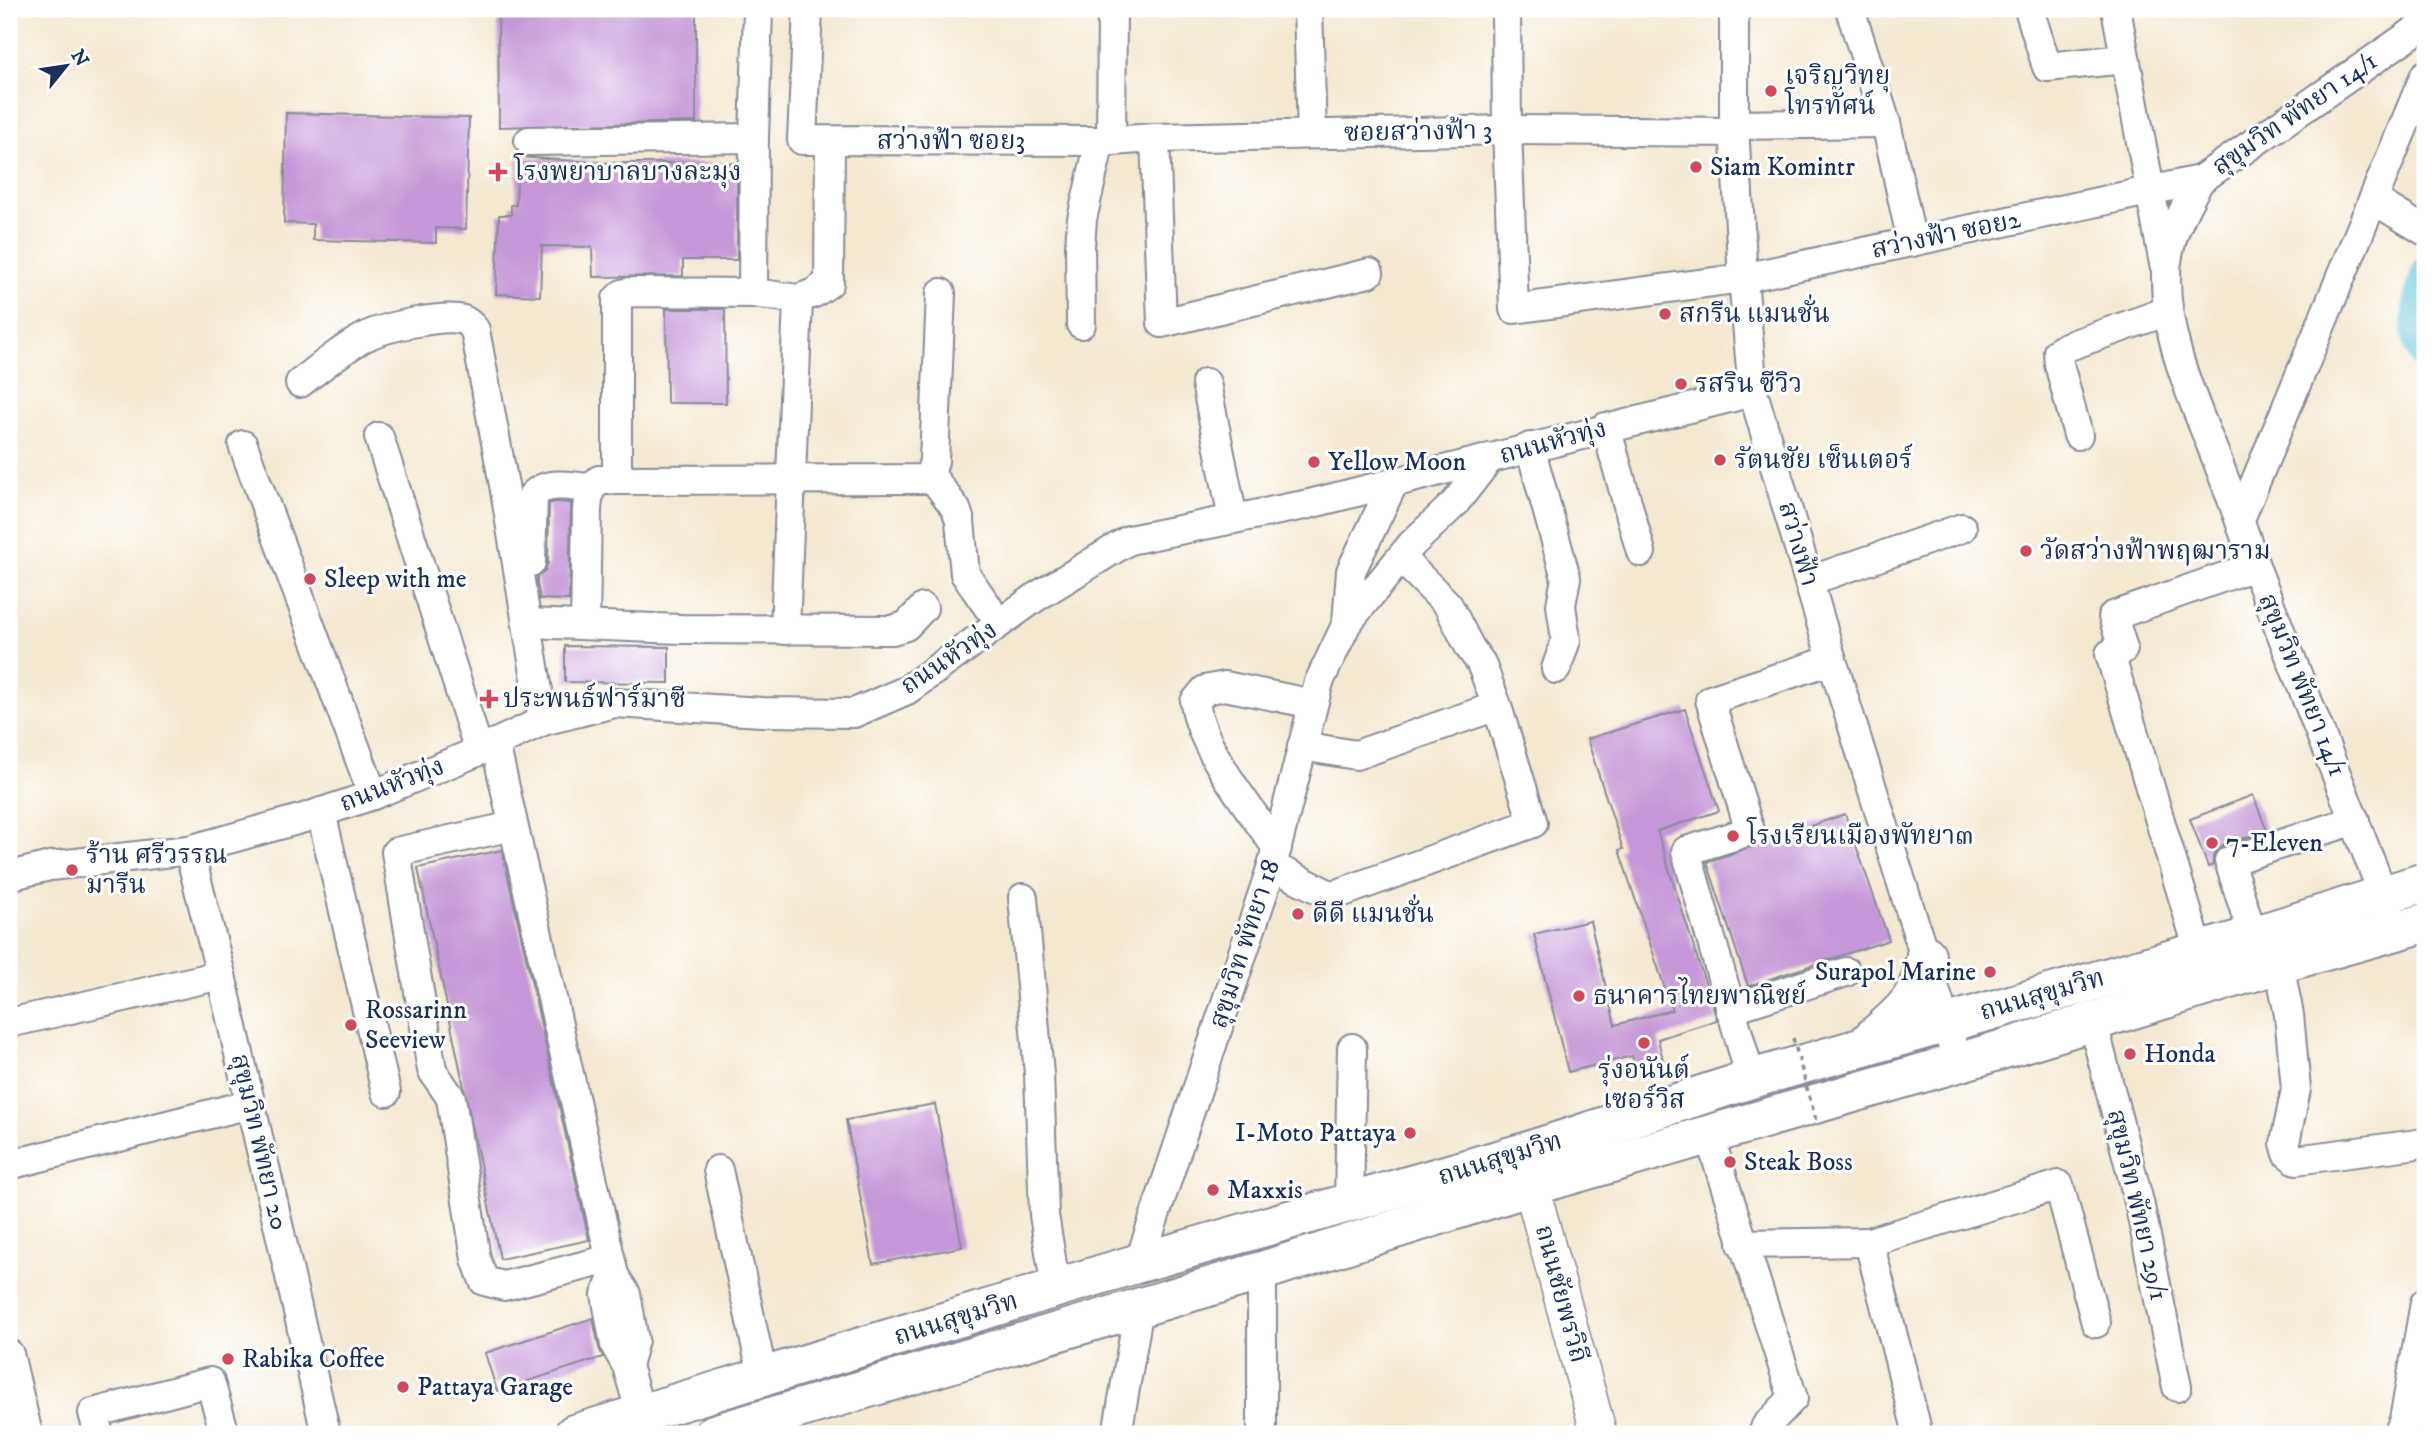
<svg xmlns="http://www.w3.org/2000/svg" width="2434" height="1443" font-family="'IM FELL DW Pica','Noto Serif Thai',serif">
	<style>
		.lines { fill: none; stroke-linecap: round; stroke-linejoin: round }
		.canal { stroke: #5cc5d8; stroke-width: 21 }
		.building { fill: #c497d8 }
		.minor-casing { stroke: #888c98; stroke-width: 32 }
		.major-casing { stroke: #888c98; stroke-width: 38 }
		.highway-casing { stroke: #888c98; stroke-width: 42 }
		.minor { stroke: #fff; stroke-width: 28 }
		.major { stroke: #fff; stroke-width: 35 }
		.highway { stroke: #fff; stroke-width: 38 }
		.path-bridge { stroke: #888c98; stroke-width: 3.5; stroke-dasharray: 5 5; stroke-linecap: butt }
		.poi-dot { fill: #d1495b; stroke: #fff; stroke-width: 2.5 }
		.labels { text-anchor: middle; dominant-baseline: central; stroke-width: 6; stroke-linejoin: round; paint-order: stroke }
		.poi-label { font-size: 26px; fill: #1b2f5e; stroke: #fff; text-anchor: start }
		.street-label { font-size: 26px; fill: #1b2f5e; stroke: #fff }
	</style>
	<rect width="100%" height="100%" fill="#fff"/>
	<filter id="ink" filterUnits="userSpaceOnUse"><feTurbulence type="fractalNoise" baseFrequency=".0143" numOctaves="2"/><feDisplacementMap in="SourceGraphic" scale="14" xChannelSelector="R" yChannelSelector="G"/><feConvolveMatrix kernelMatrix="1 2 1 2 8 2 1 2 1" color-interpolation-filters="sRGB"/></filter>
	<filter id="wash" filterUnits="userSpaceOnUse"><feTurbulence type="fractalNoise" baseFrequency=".00686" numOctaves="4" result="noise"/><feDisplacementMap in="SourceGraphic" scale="28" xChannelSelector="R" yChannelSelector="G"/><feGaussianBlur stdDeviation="1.57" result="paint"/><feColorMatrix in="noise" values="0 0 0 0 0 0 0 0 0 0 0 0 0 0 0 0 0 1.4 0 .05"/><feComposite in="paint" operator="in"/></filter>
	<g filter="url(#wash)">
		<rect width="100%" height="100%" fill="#f4e8d1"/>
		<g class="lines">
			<path class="canal" d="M2425,265c-12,26 -23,76 0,99"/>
		</g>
		<g id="blocks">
			<g class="building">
				<polygon points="498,9 696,9 696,122 499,127"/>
				<polygon points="286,113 469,118 466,229 436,228 436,243 313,240 313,224 284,223"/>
				<polygon points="518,157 607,163 737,163 737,260 683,260 683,276 593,277 592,247 542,246 540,296 496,294 499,215 511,215 511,205 516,205"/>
				<polygon points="666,309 725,309 726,403 667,403"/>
				<polygon points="555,502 571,503 569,600 540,599 537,583 537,577 545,571 548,563 549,504"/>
				<polygon points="565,646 669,647 669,683 565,682"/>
				<polygon points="1685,709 1719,811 1657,831 1717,1020 1658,1039 1664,1064 1637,1072 1632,1056 1568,1072 1534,934 1590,921 1615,1025 1672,1010 1619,850 1623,849 1587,739"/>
				<polygon points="2253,795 2267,831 2223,845 2216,850 2213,857 2213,865 2208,867 2190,819"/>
				<polygon points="1845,814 1889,940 1748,986 1707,862"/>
				<polygon points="502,850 589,1240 500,1259 418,868"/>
				<polygon points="935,1104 962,1247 873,1264 846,1120"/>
				<polygon points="593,1318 599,1348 603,1357 497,1391 485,1353"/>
			</g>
		</g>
	</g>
	<g filter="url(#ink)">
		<use href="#blocks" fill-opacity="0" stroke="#888c98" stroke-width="2"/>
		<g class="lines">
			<defs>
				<g id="minor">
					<polyline points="808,9 802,140 1111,141 1155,138 1507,130 1736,132"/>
					<polyline points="1308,9 1312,134"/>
					<polyline points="1506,9 1507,130 1514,309 1743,278 2200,180"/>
					<polyline points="1734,9 1734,125 1743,278 1753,392 1832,660 1958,1063"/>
					<polyline points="1850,9 1886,123 1912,242"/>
					<polyline points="2029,9 2047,67 2125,59"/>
					<polyline points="2116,9 2164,264"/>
					<polyline points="1734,125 1886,123"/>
					<polyline points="1155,138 1162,323 1369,273"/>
					<polyline points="529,141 754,138 758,9"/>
					<polyline points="1111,141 1112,9"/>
					<polyline points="2374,200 2425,231"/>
					<polyline points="753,293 754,138"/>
					<polyline points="1081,324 1080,246 1082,219 1100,141"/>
					<path d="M300,383c21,-16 43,-35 67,-47 17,-9 78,-22 96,-16 6,2 9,6 12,10l29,155 39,236"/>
					<polyline points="1206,383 1233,519"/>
					<polyline points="1606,427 1641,552"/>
					<polyline points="2078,435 2059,364 2058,352 2066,347 2168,311"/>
					<polyline points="379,437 479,751"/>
					<polyline points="243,445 373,795"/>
					<polyline points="1530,447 1566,578 1561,605 1566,640 1556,669"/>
					<polyline points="930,474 956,509 960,521 965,574 988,607"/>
					<polyline points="617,480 923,479 930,474 934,461 941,293"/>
					<polyline points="2240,519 2425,75"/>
					<polyline points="1401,558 1448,605 1470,648 1481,663 1497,706"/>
					<path d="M531,562l2,-67c14,-15 39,-8 58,-7"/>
					<polyline points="1809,581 1962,528"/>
					<polyline points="528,623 681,629 892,630 906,626 923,608"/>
					<polyline points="1347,623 1351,571 1393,484"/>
					<polyline points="585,625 587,510 589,491 599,480 617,480 617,299 622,294 631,292 753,293 798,299 814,293 829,283 830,141"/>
					<polyline points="785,630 798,299"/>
					<polyline points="495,743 614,1275 626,1294 634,1340 627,1366"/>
					<polyline points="321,812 386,1092"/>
					<polyline points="513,826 396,852 432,1070 451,1098 476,1259 484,1281 504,1286 610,1259"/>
					<path d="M1277,848c-27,-40 -76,-98 -82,-146l10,-12 20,-4 88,18"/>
					<polyline points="189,850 221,975 326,1434"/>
					<polyline points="1272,866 1332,896 1533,823 1497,706 1356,755 1302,746"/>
					<polyline points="9,876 50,866 189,850 304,818 373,795 479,751 543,721 615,703 762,712 854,713 907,690 1036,597 1129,540 1309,504 1753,392"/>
					<polyline points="1023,898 1039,1074 1044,1215 1056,1289"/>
					<path d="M2390,912l-135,-346c-13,-41 -28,-81 -44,-121 -22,-55 -46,-110 -45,-170 0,-33 18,-67 34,-95l225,-156"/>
					<polyline points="2253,936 2229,861 2355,820"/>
					<polyline points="2199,951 2110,654 2123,649 2113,616 2255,566"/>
					<polyline points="2279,964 2289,1015 2296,1089 2285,1143 2288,1154 2296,1160 2425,1143"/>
					<polyline points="1730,1009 1846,972"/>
					<polyline points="9,1023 221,975"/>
					<polyline points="2093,1023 2139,1202 2177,1387"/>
					<polyline points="1751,1079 1686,851 1750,831 1710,700 1832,660"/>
					<polyline points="1709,1135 1793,1398 1766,1426 1763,1434"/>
					<polyline points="9,1165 250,1104"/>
					<polyline points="718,1170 763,1377"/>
					<polyline points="1349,1203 1352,1048"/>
					<polyline points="1742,1244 1869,1242"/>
					<polyline points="1139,1263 1272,866 1319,682 1347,623 1412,544 1455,503 1490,458"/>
					<polyline points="614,1275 606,1295 615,1345 627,1366 641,1414"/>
					<polyline points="9,1354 28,1434"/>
					<polyline points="1262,1426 1262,1271"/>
					<polyline points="99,1434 93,1413 210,1382 225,1434"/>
					<polyline points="1117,1434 1139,1308"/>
					<polyline points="1918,1434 1869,1242 2059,1185 2096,1323"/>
					<polyline points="2398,1434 2404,1420 2425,1303"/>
				</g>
				<polyline id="major" points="1524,1160 1599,1434"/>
				<g id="highway">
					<path d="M1870,1040c33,-29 50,-40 56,-85"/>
					<polyline points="574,1434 1139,1263 1522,1153 1751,1079 2253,936 2425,882"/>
					<polyline points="714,1434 1262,1271 1532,1186 1981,1056 2279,964 2425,923"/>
				</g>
			</defs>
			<use href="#minor" class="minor-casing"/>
			<use href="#major" class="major-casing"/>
			<use href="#highway" class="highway-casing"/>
			<use href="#minor" class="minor"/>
			<use href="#major" class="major"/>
			<use href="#highway" class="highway"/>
			<polyline class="path-bridge" points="1793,1038 1817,1124"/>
		</g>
	</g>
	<g class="poi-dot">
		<circle cx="1771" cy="91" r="7"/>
		<circle cx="1696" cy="167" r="7"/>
		<path d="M494.5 161.5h7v7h7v7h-7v7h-7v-7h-7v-7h7z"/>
		<circle cx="1665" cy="314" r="7"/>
		<circle cx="1681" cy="384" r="7"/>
		<circle cx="1720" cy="460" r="7"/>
		<circle cx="1314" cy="462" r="7"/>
		<circle cx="2026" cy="551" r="7"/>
		<circle cx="310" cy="579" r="7"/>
		<path d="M485.5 688.5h7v7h7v7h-7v7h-7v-7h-7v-7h7z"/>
		<circle cx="1733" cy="836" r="7"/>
		<circle cx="2212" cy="843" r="7"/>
		<circle cx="72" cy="870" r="7"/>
		<circle cx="1298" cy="914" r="7"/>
		<circle cx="1990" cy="972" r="7"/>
		<circle cx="1579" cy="996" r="7"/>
		<circle cx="351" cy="1025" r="7"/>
		<circle cx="1644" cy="1043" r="7"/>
		<circle cx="2130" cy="1054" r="7"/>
		<circle cx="1410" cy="1133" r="7"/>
		<circle cx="1730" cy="1162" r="7"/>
		<circle cx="1213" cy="1190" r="7"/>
		<circle cx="228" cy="1359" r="7"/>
		<circle cx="403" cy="1387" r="7"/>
	</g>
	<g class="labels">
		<g class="poi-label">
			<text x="1785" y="76">เจริญวิทยุ<tspan x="1785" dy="30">โทรทัศน์</tspan></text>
			<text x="1710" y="167">Siam Komintr</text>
			<text x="514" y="172">โรงพยาบาลบางละมุง</text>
			<text x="1679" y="314">สกรีน แมนชั่น</text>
			<text x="1695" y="384">รสริน ซีวิว</text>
			<text x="1734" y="460">รัตนชัย เซ็นเตอร์</text>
			<text x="1328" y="462">Yellow Moon</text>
			<text x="2040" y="551">วัดสว่างฟ้าพฤฒาราม</text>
			<text x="324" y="579">Sleep with me</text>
			<text x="503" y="699">ประพนธ์ฟาร์มาซี</text>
			<text x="1747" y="836">โรงเรียนเมืองพัทยา๓</text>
			<text x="2226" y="843">7-Eleven</text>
			<text x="86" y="855">ร้าน ศรีวรรณ<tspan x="86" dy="30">มารีน</tspan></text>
			<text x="1312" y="914">ดีดี แมนชั่น</text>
			<text x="1976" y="972" text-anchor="end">Surapol Marine</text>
			<text x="1593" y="996">ธนาคารไทยพาณิชย์</text>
			<text x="365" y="1010">Rossarinn<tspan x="365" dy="30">Seeview</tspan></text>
			<text x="2144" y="1054">Honda</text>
			<text x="1644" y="1070" text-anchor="middle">รุ่งอนันต์<tspan x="1644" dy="30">เซอร์วิส</tspan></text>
			<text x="1396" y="1133" text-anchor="end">I-Moto Pattaya</text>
			<text x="1744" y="1162">Steak Boss</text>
			<text x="1227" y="1190">Maxxis</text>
			<text x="242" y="1359">Rabika Coffee</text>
			<text x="417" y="1387">Pattaya Garage</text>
		</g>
		<g class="street-label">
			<text transform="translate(2295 114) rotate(-35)">สุขุมวิท พัทยา 14/1</text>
			<text transform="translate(1418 132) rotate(-1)">ซอยสว่างฟ้า 3</text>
			<text x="951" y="141">สว่างฟ้า ซอย3</text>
			<text transform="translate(1946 235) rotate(-12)">สว่างฟ้า ซอย2</text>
			<text transform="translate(1553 442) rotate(-15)">ถนนหัวทุ่ง</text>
			<text transform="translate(1798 544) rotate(74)">สว่างฟ้า</text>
			<text transform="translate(949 658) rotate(-34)">ถนนหัวทุ่ง</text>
			<text transform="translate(2302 685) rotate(68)">สุขุมวิท พัทยา 14/1</text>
			<text transform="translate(392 785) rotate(-21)">ถนนหัวทุ่ง</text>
			<text transform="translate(1245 944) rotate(-72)">สุขุมวิท พัทยา 18</text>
			<text transform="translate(2042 995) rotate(-16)">ถนนสุขุมวิท</text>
			<text transform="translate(259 1142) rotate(77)">สุขุมวิท พัทยา 20</text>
			<text transform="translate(1500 1159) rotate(-17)">ถนนสุขุมวิท</text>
			<text transform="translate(2137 1205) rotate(77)">สุขุมวิท พัทยา 29/1</text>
			<text transform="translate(1561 1294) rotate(75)">ถนนชัยพรวิถี</text>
			<text transform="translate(956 1319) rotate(-17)">ถนนสุขุมวิท</text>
		</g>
	</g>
	<rect width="2434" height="1443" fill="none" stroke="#fff" stroke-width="35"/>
	<g transform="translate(66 66) rotate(60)" stroke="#ffffff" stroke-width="5" paint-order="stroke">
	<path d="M0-5L12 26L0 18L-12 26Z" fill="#1b2f5e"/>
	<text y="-10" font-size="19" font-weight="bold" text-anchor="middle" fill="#1b2f5e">N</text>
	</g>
</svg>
